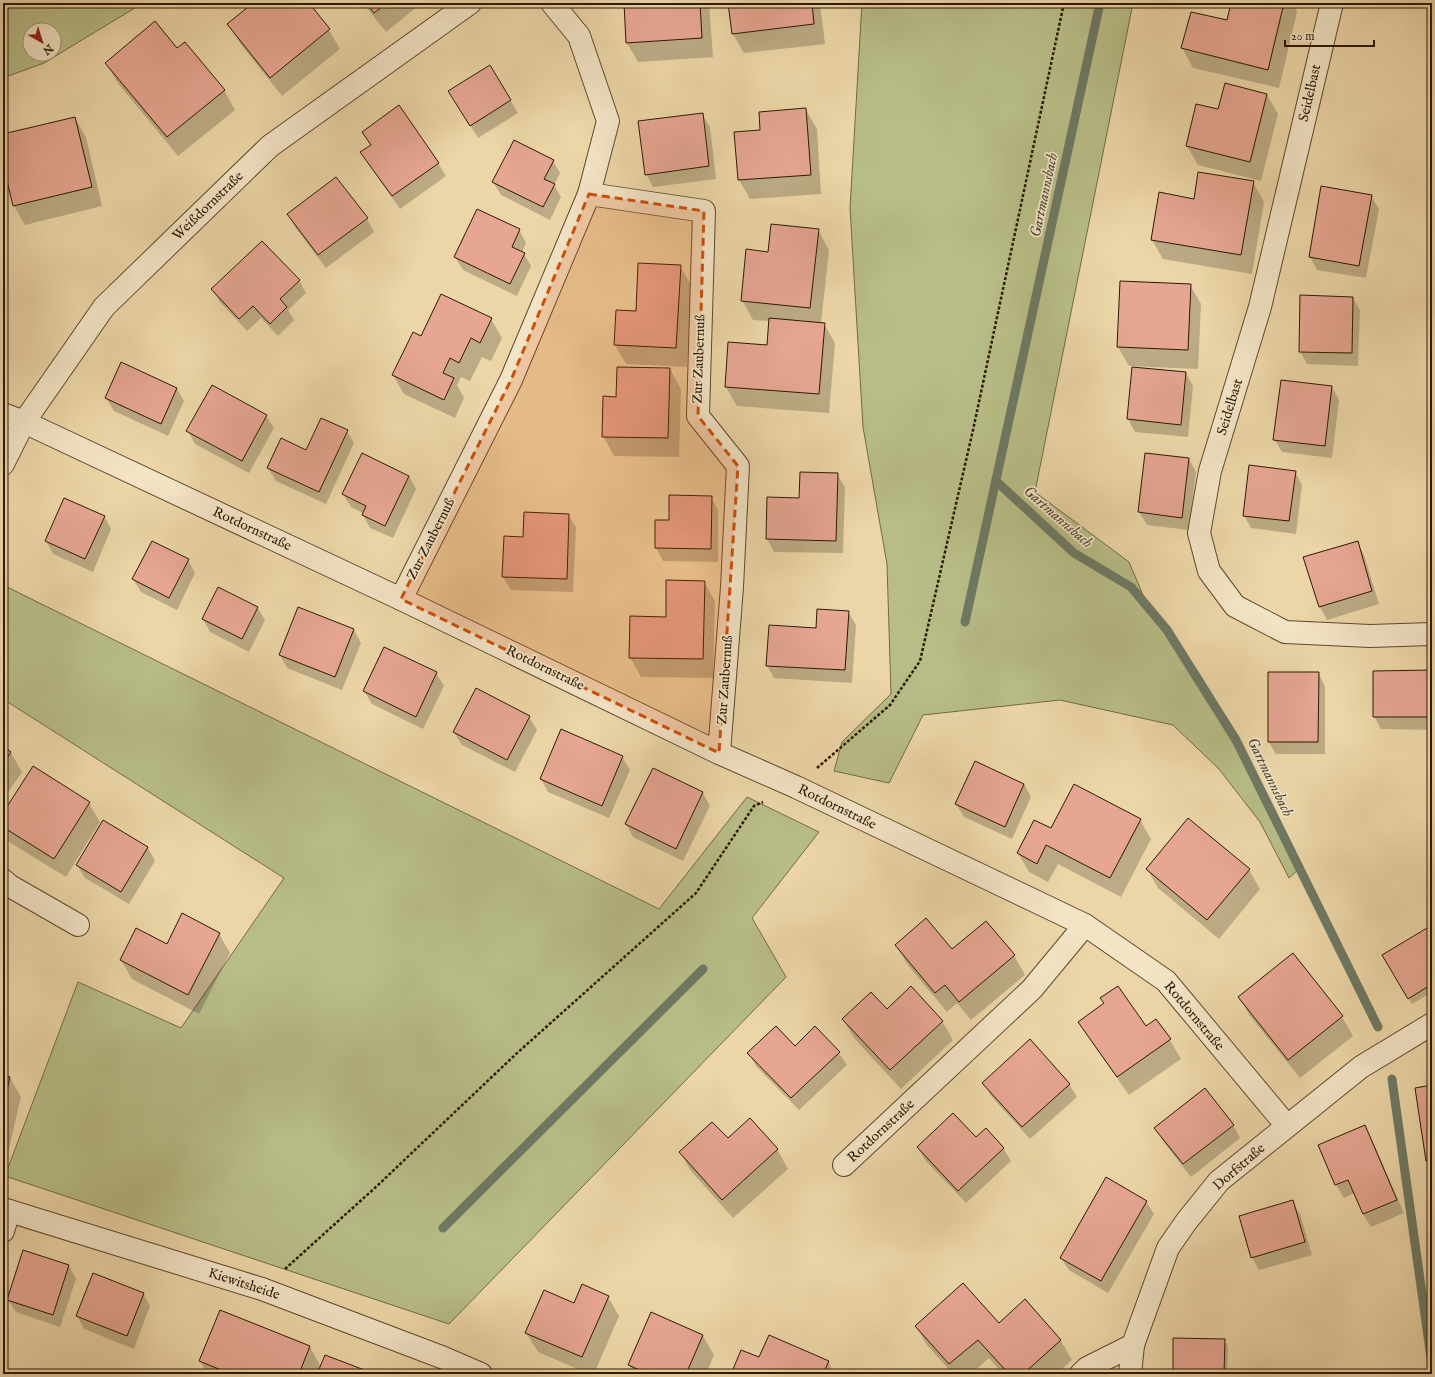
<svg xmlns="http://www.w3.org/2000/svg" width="1435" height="1377" font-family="'IM FELL English',serif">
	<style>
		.green { fill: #b8bd87; stroke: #726a45; fill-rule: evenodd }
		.shadow { fill: #0003 }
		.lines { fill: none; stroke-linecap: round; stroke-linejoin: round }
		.stream { stroke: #6e7963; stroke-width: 9 }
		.building { fill: #e6a692; stroke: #2d1803 }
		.minor-casing { stroke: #5d482c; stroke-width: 24 }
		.path { stroke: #2d1803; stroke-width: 2.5; stroke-dasharray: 3 2; stroke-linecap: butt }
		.minor { stroke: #f3e4c6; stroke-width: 22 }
		.marked { fill: #cc4f0b; fill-opacity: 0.2; stroke: #cc4f0b; stroke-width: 3; stroke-dasharray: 8 5; stroke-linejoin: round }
		.labels { text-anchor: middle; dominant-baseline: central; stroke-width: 3.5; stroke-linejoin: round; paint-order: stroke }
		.street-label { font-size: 14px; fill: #2d1803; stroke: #f3e4c6 }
		.water-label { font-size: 15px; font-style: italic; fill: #4e4933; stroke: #f3e4c6 }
	</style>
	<rect width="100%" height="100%" fill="#ecd6a7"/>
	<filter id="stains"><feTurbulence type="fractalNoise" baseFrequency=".005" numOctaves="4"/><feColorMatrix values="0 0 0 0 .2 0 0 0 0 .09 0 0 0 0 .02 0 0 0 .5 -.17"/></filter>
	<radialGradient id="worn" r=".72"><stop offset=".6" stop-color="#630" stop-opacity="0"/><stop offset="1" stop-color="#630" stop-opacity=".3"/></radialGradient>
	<g class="green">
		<path d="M3,3h140l-99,60 -41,15zM30,30h24v24h-24z"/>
		<polygon points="862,3 1133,3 1035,492 1129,562 1143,595 1235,742 1301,867 1289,878 1260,822 1219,769 1173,725 1060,700 923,715 889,783 834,771 842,742 891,694 887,564 863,427 850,208"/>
		<polygon points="3,585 659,909 747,797 819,832 752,918 786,977 449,1324 5,1176 78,982 181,1028 284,878 3,699"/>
	</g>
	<g class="shadow">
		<polygon points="255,3 308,3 329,30 340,49 282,96 240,43 228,24"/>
		<polygon points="363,3 422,3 386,32"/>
		<polygon points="625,3 709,3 713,57 638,62 627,43"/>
		<polygon points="729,3 820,3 825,44 744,53 733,34"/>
		<polygon points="1232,3 1292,3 1297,12 1279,88 1193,68 1182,48 1228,21"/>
		<polygon points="177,49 224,90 235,110 178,156 117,82 106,63"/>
		<polygon points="490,66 518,113 478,138 457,104"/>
		<polygon points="1267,95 1278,114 1261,181 1198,165 1187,146 1219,110"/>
		<polygon points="806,110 817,129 821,194 750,199 739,180 735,133 761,131"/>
		<polygon points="702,114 710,127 716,179 653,187 646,174"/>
		<polygon points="75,118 86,137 102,206 25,225 14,206 3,160 3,135"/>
		<polygon points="363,132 438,163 446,176 400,209 369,165 362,152 371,146"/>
		<polygon points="553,161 560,173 554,185 561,197 550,220 501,195 493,182"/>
		<polygon points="336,178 367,219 374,232 326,268 295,227 288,214"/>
		<polygon points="1253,182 1264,202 1252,274 1163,259 1152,240 1195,200"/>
		<polygon points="1371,196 1379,209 1366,278 1317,270 1310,257"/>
		<polygon points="519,230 526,243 522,253 524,254 531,266 517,296 463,270 455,257"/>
		<polygon points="818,230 829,250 821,323 824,324 835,343 829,413 737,406 726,387 768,346 770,321 753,320 742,300 769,253"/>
		<polygon points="680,266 691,285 687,367 626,364 615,345 637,312"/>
		<polygon points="299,280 306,293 288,310 294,320 278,336 261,318 247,331 220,302 212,289"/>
		<polygon points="1190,285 1201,304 1198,369 1129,366 1118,347"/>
		<polygon points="1353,298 1360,310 1358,366 1307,364 1300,351"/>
		<polygon points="491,319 502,338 491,361 482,357 470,381 461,377 457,385 464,398 455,418 404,394 393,375 422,337"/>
		<polygon points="670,369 681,389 679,457 614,456 603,436 617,398"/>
		<polygon points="1186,373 1193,386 1188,437 1135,432 1128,419"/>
		<polygon points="1332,387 1339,400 1332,458 1282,452 1274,439"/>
		<polygon points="177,389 184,401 168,436 114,411 106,398"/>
		<polygon points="266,416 274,428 249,473 195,444 188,431"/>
		<polygon points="347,431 354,443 326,504 276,481 268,468"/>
		<polygon points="1189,459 1196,472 1189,530 1147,525 1139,512"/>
		<polygon points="1295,472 1302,485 1296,534 1251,528 1244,515"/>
		<polygon points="837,474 845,487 843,553 774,552 767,539 800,499"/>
		<polygon points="409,476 416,489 393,538 370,528 363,515 363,513 351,507 343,494"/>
		<polygon points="711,497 718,510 718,562 663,561 656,548 656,521 670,521"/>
		<polygon points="568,515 576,527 573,592 511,590 503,577 524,538"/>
		<polygon points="104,516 111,529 93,572 53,554 46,541"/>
		<polygon points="1357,542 1364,555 1379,604 1327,620 1320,607 1305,558"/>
		<polygon points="188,560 195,573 177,610 141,592 133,579"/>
		<polygon points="704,582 715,601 713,678 641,677 630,657 667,618"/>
		<polygon points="257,607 265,620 249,652 210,632 203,619"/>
		<polygon points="299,608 354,630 361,643 342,690 287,668 280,655"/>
		<polygon points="848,612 856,625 852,683 774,678 767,665"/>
		<polygon points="1432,671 1432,730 1381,729 1374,716"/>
		<polygon points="436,673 444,686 423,729 372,704 364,691"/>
		<polygon points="1318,673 1325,686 1325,754 1276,754 1269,742"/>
		<polygon points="529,717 537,730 515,772 462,745 454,732"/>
		<polygon points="3,748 11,753 22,772 3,800"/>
		<polygon points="622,757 630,770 609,818 548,792 541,779"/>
		<polygon points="33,768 89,803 100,822 66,877 9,842 3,832 3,815"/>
		<polygon points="653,769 703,793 710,806 683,861 633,837 626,824"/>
		<polygon points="1024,784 1031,797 1012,839 964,817 956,804"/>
		<polygon points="1140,820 1151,839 1121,897 1058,864 1048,882 1029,872 1018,853 1051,830"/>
		<polygon points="103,822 148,848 155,861 129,904 85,878 77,865"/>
		<polygon points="1147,869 1249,870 1260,889 1219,939 1158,888"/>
		<polygon points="1432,927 1432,992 1412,1004 1383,956"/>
		<polygon points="219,934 230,953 199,1014 132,979 121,960 167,945"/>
		<polygon points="896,945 1014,955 1025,975 971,1020 957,1003 947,1012 907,964"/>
		<polygon points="1239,997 1342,1017 1353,1036 1300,1078 1250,1016"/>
		<polygon points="887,1010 942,1021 953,1040 901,1089 854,1038 843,1019"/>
		<polygon points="1080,1022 1170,1040 1181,1059 1129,1095 1091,1041"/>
		<polygon points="815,1028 839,1053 847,1065 799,1110 756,1066 749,1053 795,1047"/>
		<polygon points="3,1076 10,1078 21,1097 5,1165 3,1165"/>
		<polygon points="984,1083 1069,1084 1077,1097 1030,1139 991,1096"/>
		<polygon points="1432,1086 1432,1171 1426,1161 1416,1089"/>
		<polygon points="1233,1125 1240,1138 1191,1177 1163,1141 1155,1128"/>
		<polygon points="1365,1126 1372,1139 1404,1213 1371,1227 1363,1214 1354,1193 1344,1198 1336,1185 1320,1145"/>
		<polygon points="976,1139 1003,1148 1011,1161 966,1203 925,1160 918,1147"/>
		<polygon points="728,1140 777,1149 788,1169 733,1218 691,1171 680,1152"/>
		<polygon points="1146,1201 1154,1214 1108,1293 1069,1270 1061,1258"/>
		<polygon points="1293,1202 1300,1214 1312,1255 1259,1270 1252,1257"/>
		<polygon points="69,1266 76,1279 60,1327 16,1312 8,1300"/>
		<polygon points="143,1293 150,1306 134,1349 84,1329 77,1316"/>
		<polygon points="608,1297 619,1316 594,1374 589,1374 538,1352 526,1333 574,1304"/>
		<polygon points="1025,1301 1061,1341 1072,1360 1056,1374 1003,1374 989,1358 971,1374 953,1374 927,1345 916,1326 999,1324"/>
		<polygon points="652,1314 703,1336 714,1355 706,1374 635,1374 629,1365"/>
		<polygon points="1224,1340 1228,1346 1227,1374 1174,1374"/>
		<polygon points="310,1347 321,1367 372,1374 207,1374 200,1361"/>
		<polygon points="759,1359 828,1362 835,1374 732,1374"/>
	</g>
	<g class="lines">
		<g class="stream">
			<polyline points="996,481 1074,553 1131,587 1167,630 1236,740 1378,1027"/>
			<polyline points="965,622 1100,3"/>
			<polyline points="1392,1079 1432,1365"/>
			<polyline points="443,1228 703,969"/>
		</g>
	</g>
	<g class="building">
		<polygon points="253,3 309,3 330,29 270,78 227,24"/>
		<polygon points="366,3 387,3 374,13"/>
		<polygon points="624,3 700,3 702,38 626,43"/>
		<polygon points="728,3 812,3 814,24 732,34"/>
		<polygon points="1231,3 1284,3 1268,70 1181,48 1191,12 1227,20"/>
		<polygon points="155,21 177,48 185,42 225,90 167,137 105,63"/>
		<polygon points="490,65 511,100 470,126 448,91"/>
		<polygon points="1225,83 1267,94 1250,162 1186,146 1196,104 1218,109"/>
		<polygon points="399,105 439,163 392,196 360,152 371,145 362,132"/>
		<polygon points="806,108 811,175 738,180 734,132 760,130 759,112"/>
		<polygon points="703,113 709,166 645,175 638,121"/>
		<polygon points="75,117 92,187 13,206 3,164 3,134"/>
		<polygon points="514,140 554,160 544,179 555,184 543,207 492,182"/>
		<polygon points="1198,172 1254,181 1241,255 1151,240 1159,192 1194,199"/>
		<polygon points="336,177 368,218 318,255 287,214"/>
		<polygon points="1321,186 1372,195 1359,266 1309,257"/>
		<polygon points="477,209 520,229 512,247 525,253 510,284 454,257"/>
		<polygon points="771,224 819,229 810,308 741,301 746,249 768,252"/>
		<polygon points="262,241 300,280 280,299 287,307 270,324 253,306 239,319 211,289"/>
		<polygon points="638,263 681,265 676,348 614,345 616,310 636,311"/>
		<polygon points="1120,281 1191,284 1188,350 1117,347"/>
		<polygon points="441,294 492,318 480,343 471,338 459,363 450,358 443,373 454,378 444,400 392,375 413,332 421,336"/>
		<polygon points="1300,295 1353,297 1352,353 1299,352"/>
		<polygon points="769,318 825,323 819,394 725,387 728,342 767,345"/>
		<polygon points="121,362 177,388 161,424 105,398"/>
		<polygon points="617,367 670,368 668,438 602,437 603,396 616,397"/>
		<polygon points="1132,367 1186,372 1181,425 1127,419"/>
		<polygon points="1281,380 1332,386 1325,446 1273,440"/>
		<polygon points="212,385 267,415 242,461 186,431"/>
		<polygon points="321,418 348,430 319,492 267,468 281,438 306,450"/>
		<polygon points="362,453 409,476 385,526 362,515 366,506 342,494"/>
		<polygon points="1145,453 1189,458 1182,518 1138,512"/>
		<polygon points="1249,465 1296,471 1289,521 1243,516"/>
		<polygon points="800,472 838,473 836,541 766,539 767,497 799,498"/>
		<polygon points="669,495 712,496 711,549 655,548 655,520 669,520"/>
		<polygon points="64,498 105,516 85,559 45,541"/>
		<polygon points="524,512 569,514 567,579 502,577 504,536 523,537"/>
		<polygon points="152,541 189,559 169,598 132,579"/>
		<polygon points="1358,541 1372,591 1319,607 1303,557"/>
		<polygon points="666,580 705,581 703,659 629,658 630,616 666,617"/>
		<polygon points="218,587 258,607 242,639 202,619"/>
		<polygon points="298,607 354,629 335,677 279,655"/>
		<polygon points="817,609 849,611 845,670 766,666 769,625 816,628"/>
		<polygon points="384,647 437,672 416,717 363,691"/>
		<polygon points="1432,670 1432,717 1373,717 1373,671"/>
		<polygon points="1268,672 1319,672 1318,742 1268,742"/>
		<polygon points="476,688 530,716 507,760 453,732"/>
		<polygon points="561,729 623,756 602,806 540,779"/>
		<polygon points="3,746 11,752 3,764"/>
		<polygon points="975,761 1024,784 1005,827 955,804"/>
		<polygon points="33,766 90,802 54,859 3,827 3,813"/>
		<polygon points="653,768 703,792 676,849 625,824"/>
		<polygon points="1074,784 1141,819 1110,878 1046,845 1037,864 1017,853 1034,820 1051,828"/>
		<polygon points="1188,818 1250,869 1207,920 1146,869"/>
		<polygon points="103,820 148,847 121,892 76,865"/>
		<polygon points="182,913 220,933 188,995 120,960 136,928 167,944"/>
		<polygon points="926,918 952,949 986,921 1015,955 959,1002 945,985 935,993 895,945"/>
		<polygon points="1432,925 1432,984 1408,999 1382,955"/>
		<polygon points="1293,953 1343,1016 1288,1060 1238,997"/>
		<polygon points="911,986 943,1021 890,1070 842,1019 871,992 887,1009"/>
		<polygon points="1118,986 1146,1026 1156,1019 1171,1039 1117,1077 1078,1022 1104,1003 1100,998"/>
		<polygon points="776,1026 795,1046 815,1026 840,1052 791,1098 747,1053"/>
		<polygon points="1030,1039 1070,1084 1022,1127 982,1083"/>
		<polygon points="3,1075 10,1077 3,1108"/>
		<polygon points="1432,1085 1432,1161 1426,1161 1415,1088"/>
		<polygon points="1205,1088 1234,1125 1183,1164 1154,1128"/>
		<polygon points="953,1113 976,1137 986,1128 1004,1148 958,1191 917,1147"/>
		<polygon points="750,1118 778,1149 722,1200 679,1152 712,1122 728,1138"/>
		<polygon points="1365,1125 1397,1200 1363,1214 1348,1180 1335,1185 1318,1145"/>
		<polygon points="1106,1177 1147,1201 1101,1281 1060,1258"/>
		<polygon points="1293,1200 1305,1242 1251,1258 1239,1216"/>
		<polygon points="23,1250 69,1265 53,1315 7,1300"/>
		<polygon points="93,1273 144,1293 127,1336 76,1316"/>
		<polygon points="963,1283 999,1323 1025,1299 1061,1340 1023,1374 1009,1374 978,1340 949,1364 915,1326"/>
		<polygon points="582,1284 609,1296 582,1357 525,1333 544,1290 574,1303"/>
		<polygon points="220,1310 310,1346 299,1374 231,1374 199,1361"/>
		<polygon points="651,1312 703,1335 686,1374 649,1374 628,1365"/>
		<polygon points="769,1335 829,1361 823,1374 731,1374 741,1350 759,1357"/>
		<polygon points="1173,1338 1225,1339 1224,1374 1173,1374"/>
		<polygon points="325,1355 375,1374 317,1374"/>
	</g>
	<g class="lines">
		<defs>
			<g id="minor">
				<polyline points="1332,3 1260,307 1210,471 1199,533 1209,571 1235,606 1285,632 1370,636 1432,634"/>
				<polyline points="589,194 704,211 698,416 738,466 732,587 719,753"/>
				<polyline points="3,414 24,422 401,599 719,753 796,787 1085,925 1166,981 1287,1126"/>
				<polyline points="3,464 24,422 104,307 270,146 470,3"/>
				<polyline points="401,599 511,380 589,194 608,121 579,36 552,3"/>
				<polyline points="3,880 10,886 78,925"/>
				<polyline points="844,1165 1032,989 1085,925"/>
				<polyline points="3,1209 262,1289 444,1358 481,1374"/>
				<polyline points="3,1231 9,1211"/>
				<polyline points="1081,1374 1087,1368 1133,1345"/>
				<polyline points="1130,1374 1133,1345 1168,1248 1186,1222 1219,1181 1361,1067 1432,1024"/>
			</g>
		</defs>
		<use href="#minor" class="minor-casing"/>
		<g class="path">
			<polyline points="817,768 890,705 920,661 973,430 1064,3"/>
			<polyline points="285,1269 377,1186 516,1054 696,893 754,806 763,802"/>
		</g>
		<use href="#minor" class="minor"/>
	</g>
	<path class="marked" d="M589,194l115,17 -6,205 40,50 -19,287 -318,-154 110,-219z"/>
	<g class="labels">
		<g class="street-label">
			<text transform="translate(1310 93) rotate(-77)">Seidelbast</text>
			<text transform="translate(208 206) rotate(-44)">Weißdornstraße</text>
			<text transform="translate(699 359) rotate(-88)">Zur Zaubernuß</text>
			<text transform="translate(1230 407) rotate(-73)">Seidelbast</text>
			<text transform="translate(252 529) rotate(25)">Rotdornstraße</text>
			<text transform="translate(431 539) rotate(-63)">Zur Zaubernuß</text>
			<text transform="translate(545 668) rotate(26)">Rotdornstraße</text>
			<text transform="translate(725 680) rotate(-86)">Zur Zaubernuß</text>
			<text transform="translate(837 807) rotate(26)">Rotdornstraße</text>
			<text transform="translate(1194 1016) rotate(50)">Rotdornstraße</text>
			<text transform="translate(881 1131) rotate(-43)">Rotdornstraße</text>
			<text transform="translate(1239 1167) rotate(-41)">Dorfstraße</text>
			<text transform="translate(244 1284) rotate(18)">Kiewitsheide</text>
		</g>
		<g class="water-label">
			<text transform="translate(1044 195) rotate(-78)">Gartmannsbach</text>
			<text transform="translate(1058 517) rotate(41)">Gartmannsbach</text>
			<text transform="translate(1270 777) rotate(64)">Gartmannsbach</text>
		</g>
	</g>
	<rect width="1435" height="1377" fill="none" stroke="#ecd6a7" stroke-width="16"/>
	<rect x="4" y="4" width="1427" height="1369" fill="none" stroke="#2d1803" stroke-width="2"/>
	<rect x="8" y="8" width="1419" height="1361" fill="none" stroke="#2d1803"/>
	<g transform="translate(42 42) rotate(141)"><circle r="19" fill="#f3e4c6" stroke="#a49278"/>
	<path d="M0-3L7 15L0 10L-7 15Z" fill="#8f2418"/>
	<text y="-6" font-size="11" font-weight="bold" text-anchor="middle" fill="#2d1803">N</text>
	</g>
	<path d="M1285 40v6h89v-6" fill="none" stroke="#2d1803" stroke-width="2"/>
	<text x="1291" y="40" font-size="12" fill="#2d1803" stroke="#f3e4c6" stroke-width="3" paint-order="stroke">20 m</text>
	<rect width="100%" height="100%" filter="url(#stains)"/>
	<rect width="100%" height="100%" fill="url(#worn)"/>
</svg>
